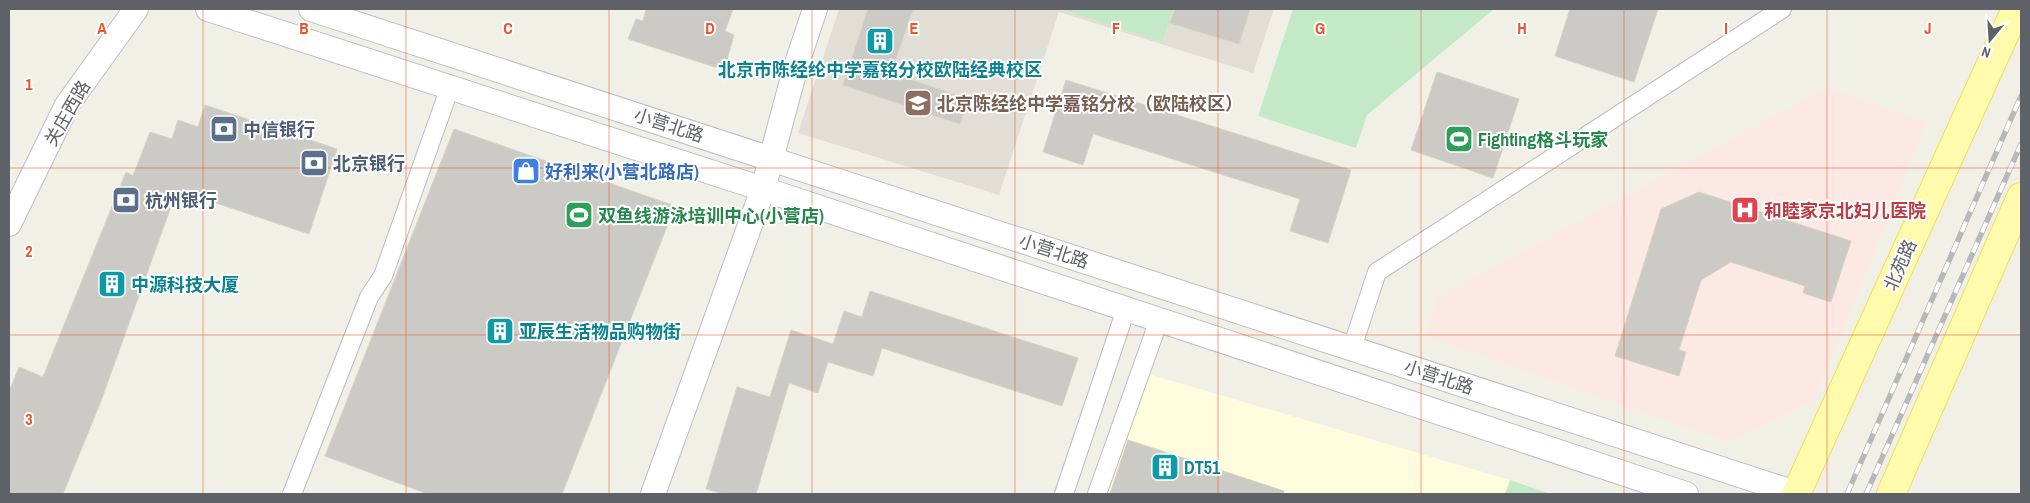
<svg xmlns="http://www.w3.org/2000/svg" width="2030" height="503" font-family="'Archivo Narrow','Noto Sans SC',sans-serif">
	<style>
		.commercial { fill: #fffbdd }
		.education { fill: #e1dfd5 }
		.medical { fill: #fde9e4 }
		.green { fill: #c3e9c7 }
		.building { fill: #cccac4; stroke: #d6d2c5 }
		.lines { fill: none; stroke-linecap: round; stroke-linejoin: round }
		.street-casing { stroke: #bbbdc2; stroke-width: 20 }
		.secondary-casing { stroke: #bcbec5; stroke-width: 26 }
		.primary-casing { stroke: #f7dc59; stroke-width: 30 }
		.street { stroke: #fff; stroke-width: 18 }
		.secondary { stroke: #fff; stroke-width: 24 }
		.primary { stroke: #fffbad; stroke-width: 28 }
		.rail-casing { stroke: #b7b8b8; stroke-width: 5.5 }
		.rail { stroke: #fff; stroke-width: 4; stroke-dasharray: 11; stroke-linecap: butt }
		.grid { fill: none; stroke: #f0522d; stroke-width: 1; stroke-opacity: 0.55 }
		.labels { text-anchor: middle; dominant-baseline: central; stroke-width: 4; stroke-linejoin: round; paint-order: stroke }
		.culture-label { font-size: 18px; font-weight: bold; fill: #0d838f; stroke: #fff; text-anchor: start }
		.education-label { font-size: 18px; font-weight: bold; fill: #785e54; stroke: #fff; text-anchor: start }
		.street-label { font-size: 18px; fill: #5e6167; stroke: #fff }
		.service-label { font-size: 18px; font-weight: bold; fill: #4e5e75; stroke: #fff; text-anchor: start }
		.leisure-label { font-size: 18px; font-weight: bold; fill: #27864d; stroke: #fff; text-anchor: start }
		.shop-label { font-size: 18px; font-weight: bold; fill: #366cbe; stroke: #fff; text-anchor: start }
		.health-label { font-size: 18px; font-weight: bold; fill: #be3a42; stroke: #fff; text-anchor: start }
		.grid-label { font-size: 16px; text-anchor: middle; font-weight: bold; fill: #f0522d; stroke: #fff; stroke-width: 4; stroke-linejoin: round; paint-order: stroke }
	</style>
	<rect width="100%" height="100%" fill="#f1f0e7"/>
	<polygon class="commercial" points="1135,370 1510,480 1505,494 1095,494"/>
	<polygon class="education" points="839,9 1274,9 1253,73 1059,12 999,195 798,133"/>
	<polygon class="medical" points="1828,87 1927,123 1814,401 1728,442 1425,336 1436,298"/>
	<g class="green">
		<polygon points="1062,9 1173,9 1162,42"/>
		<polygon points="1293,9 1494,9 1367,115 1356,148 1258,116"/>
		<polygon points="1510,480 1551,494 1505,494"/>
	</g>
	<g class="building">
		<polygon points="646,9 733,9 725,31 734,35 724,70 628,39 636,19 643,21"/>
		<polygon points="868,9 913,9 891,73 968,99 960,124 843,85"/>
		<polygon points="1175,9 1250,9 1239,44 1170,23"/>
		<polygon points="1570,9 1658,9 1634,82 1555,56"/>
		<polygon points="1437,72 1519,99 1493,178 1411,150"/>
		<polygon points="1066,80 1351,170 1328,243 1290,231 1300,199 1093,134 1083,165 1043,152"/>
		<polygon points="205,105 337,149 309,234 177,190 101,401 63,494 9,494 9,392 19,367 43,377 126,172 133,176 150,132 172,139 178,120 198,127"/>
		<polygon points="454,129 675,206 562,494 428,494 325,456"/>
		<polygon points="1699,192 1851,241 1831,302 1803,293 1805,286 1731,262 1701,280 1679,350 1686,352 1679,376 1615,356 1661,209"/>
		<polygon points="870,291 1078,358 1062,406 882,348 873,376 828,362 818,393 789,383 756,494 725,494 706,489 737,387 770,397 791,330 833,344 844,311 862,317"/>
		<polygon points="1128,440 1284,491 1283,494 1110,494"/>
	</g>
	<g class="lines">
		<defs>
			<g id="street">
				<polyline points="1352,348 1377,272 1782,9"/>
				<polyline points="292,494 369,297 383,276 450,87"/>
				<polyline points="1064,494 1126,309"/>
				<polyline points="1097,494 1159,320"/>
			</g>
			<g id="secondary">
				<polyline points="208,9 763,189 1686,494"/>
				<polyline points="311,9 1798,494"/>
				<polyline points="9,224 67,105 136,9"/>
				<polyline points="653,494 763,189 796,66 815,9"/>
			</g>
			<g id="primary">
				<polyline points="1796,494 2016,9"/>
				<polyline points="1891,494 2021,197"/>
			</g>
		</defs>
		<use href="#street" class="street-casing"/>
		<use href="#secondary" class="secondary-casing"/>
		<use href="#primary" class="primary-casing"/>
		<use href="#street" class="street"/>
		<use href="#secondary" class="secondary"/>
		<use href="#primary" class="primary"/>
		<defs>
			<g id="rail">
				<polyline points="1847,494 2021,96"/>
				<polyline points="1866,494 2021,144"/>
			</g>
		</defs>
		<use href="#rail" class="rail-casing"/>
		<use href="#rail" class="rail"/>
	</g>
	<path class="grid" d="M203,9v485M406,9v485M609,9v485M812,9v485M1015,9v485M1218,9v485M1421,9v485M1624,9v485M1827,9v485M9,168h2012M9,335h2012"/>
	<defs>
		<symbol id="building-square" viewBox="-11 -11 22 22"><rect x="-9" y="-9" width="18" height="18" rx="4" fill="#0f9aa8" stroke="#fff"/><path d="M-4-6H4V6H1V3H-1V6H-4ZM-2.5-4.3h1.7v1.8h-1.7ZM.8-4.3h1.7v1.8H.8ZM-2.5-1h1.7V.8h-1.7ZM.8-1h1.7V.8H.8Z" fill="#fff"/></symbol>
		<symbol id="school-square" viewBox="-11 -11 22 22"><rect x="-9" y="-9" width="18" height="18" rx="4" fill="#8d6e63" stroke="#fff"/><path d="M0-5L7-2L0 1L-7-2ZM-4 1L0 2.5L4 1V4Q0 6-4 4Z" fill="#fff"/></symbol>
		<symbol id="bank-square" viewBox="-11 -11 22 22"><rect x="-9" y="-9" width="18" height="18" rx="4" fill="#5c6f8a" stroke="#fff"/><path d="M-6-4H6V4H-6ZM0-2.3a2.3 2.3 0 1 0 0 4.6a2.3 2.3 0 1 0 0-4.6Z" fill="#fff"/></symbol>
		<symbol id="stadium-square" viewBox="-11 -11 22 22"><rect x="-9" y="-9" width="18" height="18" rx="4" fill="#2e9e5b" stroke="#fff"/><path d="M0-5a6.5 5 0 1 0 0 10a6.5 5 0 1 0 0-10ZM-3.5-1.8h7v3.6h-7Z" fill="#fff"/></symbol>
		<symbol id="shop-square" viewBox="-11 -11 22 22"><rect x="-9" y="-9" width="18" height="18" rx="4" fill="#3f7fe0" stroke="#fff"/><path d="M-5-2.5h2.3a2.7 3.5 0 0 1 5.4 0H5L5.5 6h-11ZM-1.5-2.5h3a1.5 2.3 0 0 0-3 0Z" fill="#fff"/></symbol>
		<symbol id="hospital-square" viewBox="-11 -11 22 22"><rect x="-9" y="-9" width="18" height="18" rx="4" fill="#e0444e" stroke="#fff"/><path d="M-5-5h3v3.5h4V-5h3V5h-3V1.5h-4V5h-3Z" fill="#fff"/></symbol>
	</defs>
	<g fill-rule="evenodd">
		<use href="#building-square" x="864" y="25" width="32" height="32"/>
		<use href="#school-square" x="902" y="87" width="32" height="32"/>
		<use href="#bank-square" x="208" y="113" width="32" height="32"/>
		<use href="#stadium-square" x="1443" y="123" width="32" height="32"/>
		<use href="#bank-square" x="298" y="147" width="32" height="32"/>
		<use href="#shop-square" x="510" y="155" width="32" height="32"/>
		<use href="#bank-square" x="110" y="184" width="32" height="32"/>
		<use href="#hospital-square" x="1729" y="194" width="32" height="32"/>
		<use href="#stadium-square" x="563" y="199" width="32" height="32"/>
		<use href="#building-square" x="96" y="268" width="32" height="32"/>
		<use href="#building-square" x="484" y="315" width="32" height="32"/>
		<use href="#building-square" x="1149" y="451" width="32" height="32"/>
	</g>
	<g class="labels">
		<g class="culture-label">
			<text x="880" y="69" text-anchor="middle">北京市陈经纶中学嘉铭分校欧陆经典校区</text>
			<text x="131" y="284">中源科技大厦</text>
			<text x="519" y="331">亚辰生活物品购物街</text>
			<text x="1184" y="467">DT51</text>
		</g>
		<g class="education-label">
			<text x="937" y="103">北京陈经纶中学嘉铭分校（欧陆校区）</text>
		</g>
		<g class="street-label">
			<text transform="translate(67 113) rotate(-60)">关庄西路</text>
			<text transform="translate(669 125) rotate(18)">小营北路</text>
			<text transform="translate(1054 251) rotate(18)">小营北路</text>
			<text transform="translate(1900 265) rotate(-66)">北苑路</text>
			<text transform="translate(1439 377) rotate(18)">小营北路</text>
		</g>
		<g class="service-label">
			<text x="243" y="129">中信银行</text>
			<text x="333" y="163">北京银行</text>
			<text x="145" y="200">杭州银行</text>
		</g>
		<g class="leisure-label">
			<text x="1478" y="139">Fighting格斗玩家</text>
			<text x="598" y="215">双鱼线游泳培训中心(小营店)</text>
		</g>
		<g class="shop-label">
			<text x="545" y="171">好利来(小营北路店)</text>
		</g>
		<g class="health-label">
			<text x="1764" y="210">和睦家京北妇儿医院</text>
		</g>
	</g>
	<g class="grid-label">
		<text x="102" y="34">A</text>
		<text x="304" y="34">B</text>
		<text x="508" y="34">C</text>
		<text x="710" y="34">D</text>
		<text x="914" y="34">E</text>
		<text x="1116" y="34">F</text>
		<text x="1320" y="34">G</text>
		<text x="1522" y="34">H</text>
		<text x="1726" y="34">I</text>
		<text x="1928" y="34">J</text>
		<text x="29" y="90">1</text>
		<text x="29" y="257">2</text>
		<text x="29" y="425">3</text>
	</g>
	<rect width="2030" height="503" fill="none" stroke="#5e6167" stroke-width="20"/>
	<g transform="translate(1990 40) rotate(198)" stroke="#ffffff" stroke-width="4" paint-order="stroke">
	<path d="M0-4L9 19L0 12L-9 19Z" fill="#5e6167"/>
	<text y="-8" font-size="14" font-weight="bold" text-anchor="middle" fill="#5e6167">N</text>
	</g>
</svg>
